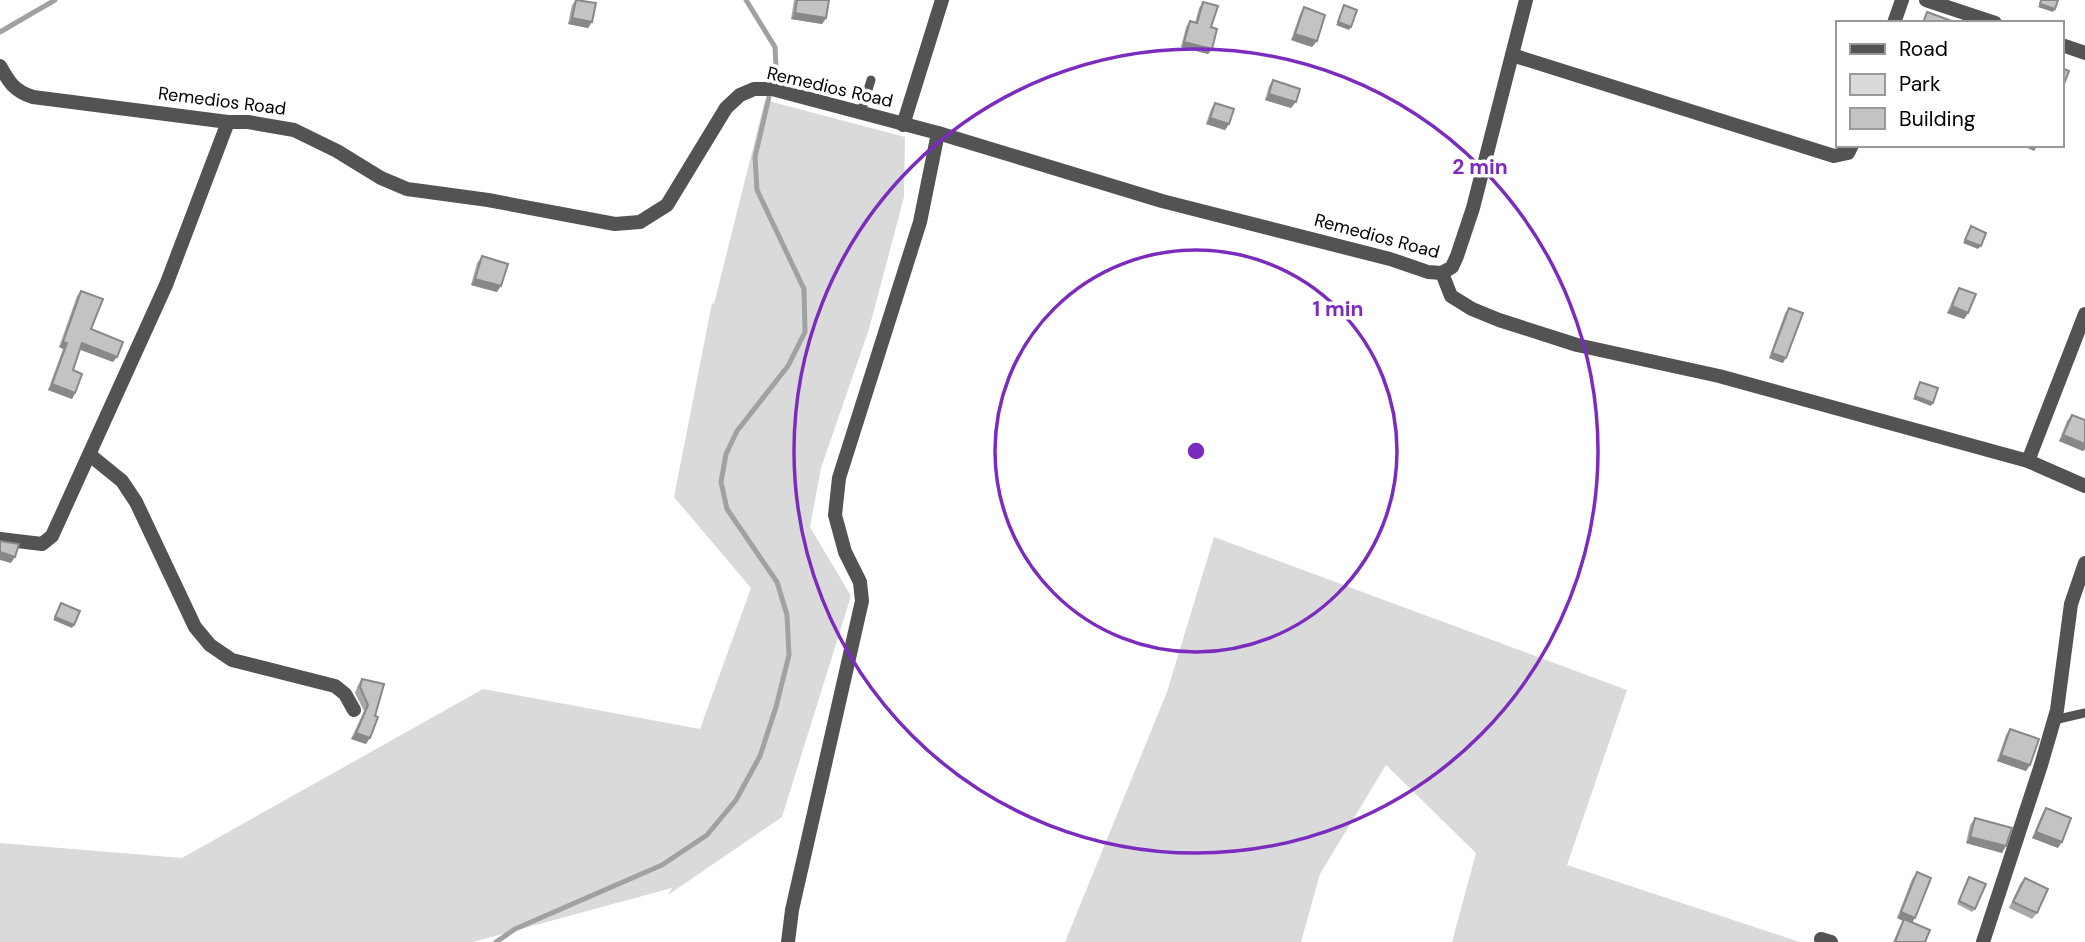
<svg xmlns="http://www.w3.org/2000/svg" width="2085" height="942" font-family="'DM Sans',sans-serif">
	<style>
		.green { fill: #dadada }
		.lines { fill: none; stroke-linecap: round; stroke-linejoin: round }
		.stream { stroke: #a1a1a1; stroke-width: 5 }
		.service { stroke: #535353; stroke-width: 9 }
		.minor { stroke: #535353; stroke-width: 14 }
		.wall { fill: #a8a8a8 }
		.shaded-wall { fill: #888 }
		.building { fill: #c3c3c3; stroke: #888; stroke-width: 2 }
		.ring { fill: none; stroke: #7b2cbf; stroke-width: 3.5 }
		.labels { text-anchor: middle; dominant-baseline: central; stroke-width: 7; stroke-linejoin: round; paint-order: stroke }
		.street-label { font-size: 18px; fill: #000; stroke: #fff }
		.centre { fill: #7b2cbf; stroke: #fff; stroke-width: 3.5 }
		.ring-label { font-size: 21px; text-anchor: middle; font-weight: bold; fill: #7b2cbf; stroke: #fff; stroke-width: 7; stroke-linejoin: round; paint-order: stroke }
	</style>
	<rect width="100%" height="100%" fill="#fff"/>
	<g class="green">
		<polygon points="765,100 905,137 904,197 869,329 821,468 810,527 851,596 782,817 668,895 672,888 473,942 0,942 0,843 182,858 483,689 700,729 751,588 674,497 712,303 714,304"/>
		<polygon points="1214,537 1627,690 1567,865 1800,942 1452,942 1476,853 1386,765 1320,874 1301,942 1065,942 1167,692"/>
	</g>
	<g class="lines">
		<g class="stream">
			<polyline points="746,0 775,47 776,67 773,80"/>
			<polyline points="0,32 55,0"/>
			<polyline points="496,942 515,929 662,865 707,835 736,800 760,756 776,707 789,655 787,615 777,582 727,509 721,482 726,454 737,431 788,366 805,332 804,289 757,190 755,157 769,97"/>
		</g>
		<g class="service">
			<polyline points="861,112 871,80"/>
			<polyline points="2054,720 2085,713"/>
		</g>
		<g class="minor">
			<polyline points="1926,0 1995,23"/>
			<polyline points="1894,23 1902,0"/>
			<polyline points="2062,45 2085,53"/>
			<polyline points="1512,55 1834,156 1848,153 1852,145"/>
			<path d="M0,66c9,16 14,25 33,31l195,25h20l46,8 43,21 44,27 26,11 81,11 127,24 25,-2 27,-17 59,-97 14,-13 14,-6h18l166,44 224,68 228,58 38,13 14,1 10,-6 5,-11 16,-48 53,-208"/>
			<polyline points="903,125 942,0"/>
			<polyline points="1442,273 1451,296 1472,309 1499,320 1577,345 1719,376 2028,461 2085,486"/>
			<polyline points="90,455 122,481 136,502 195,627 210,645 232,660 335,686 345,694 354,710"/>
			<polyline points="2028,461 2085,314"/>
			<polyline points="0,539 42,544 52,536 166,285 228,122"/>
			<polyline points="1821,939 1831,942"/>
			<polyline points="788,942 792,910 862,601 860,582 845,552 835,515 839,478 920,222 938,133"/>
			<polyline points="1983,942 2041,765 2057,710 2071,604 2085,563"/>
		</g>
	</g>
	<g class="wall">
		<polygon points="576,0 592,22 588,28 568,24 572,5"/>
		<polygon points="794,0 829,0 826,18 822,24 791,19"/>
		<polygon points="1203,2 1211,27 1212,49 1208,54 1181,47 1186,27 1190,21 1195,23 1199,8"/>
		<polygon points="1304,7 1317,41 1312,47 1291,40 1300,14"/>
		<polygon points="1273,80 1291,108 1265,100 1269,86"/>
		<polygon points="1215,103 1229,124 1225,130 1206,124 1211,109"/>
		<polygon points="482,256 497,292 471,285 477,263"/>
		<polygon points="1959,288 1968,313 1964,319 1947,313 1955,294"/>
		<polygon points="81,291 91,329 113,362 80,349 73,370 75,393 72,399 48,390 63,349 59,347 77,296"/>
		<polygon points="1789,308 1783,363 1769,358 1785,313"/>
		<polygon points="2072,415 2085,420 2085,449 2083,451 2059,441 2067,421"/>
		<polygon points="362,679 384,684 366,744 351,739 364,711 355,693 358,685"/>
		<polygon points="2010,729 2030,765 2026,771 1997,761 2006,735"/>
		<polygon points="2046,808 2058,848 2032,838 2042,814"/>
		<polygon points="1975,818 2002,853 1966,843 1970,825"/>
		<polygon points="1917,872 1912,923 1925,942 1893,942 1900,926 1903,921 1897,918 1912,879"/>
		<polygon points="1969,877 1975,909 1972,912 1957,904"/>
		<polygon points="2025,878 2037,913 2032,919 2009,908 2020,884"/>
	</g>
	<g class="shaded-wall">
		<polygon points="2040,4 2055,9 2053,12 2038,7"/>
		<polygon points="795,13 826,18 822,24 791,19"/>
		<polygon points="572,18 592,22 588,28 568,24"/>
		<polygon points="1338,22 1351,27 1349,30 1336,25"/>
		<polygon points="1295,34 1317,41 1312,47 1291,40"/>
		<polygon points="1184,42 1212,49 1208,54 1181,47"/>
		<polygon points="1269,94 1296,102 1291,108 1265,100"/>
		<polygon points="1210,118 1229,124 1225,130 1206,124"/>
		<polygon points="2021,145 2038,145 2034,151"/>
		<polygon points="1965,240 1981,246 1978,249 1963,243"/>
		<polygon points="475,279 501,286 497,292 471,285"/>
		<polygon points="1952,306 1968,313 1964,319 1947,313"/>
		<polygon points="63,342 67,343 63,349 59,347"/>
		<polygon points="82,343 117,357 113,362 78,349"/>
		<polygon points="1772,353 1786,358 1783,363 1769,358"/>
		<polygon points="52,384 75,393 72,399 48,390"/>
		<polygon points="1915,396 1933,403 1931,406 1913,399"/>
		<polygon points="2063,435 2085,444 2085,449 2083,451 2059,441"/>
		<polygon points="0,552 15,557 11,563 0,560"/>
		<polygon points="55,617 74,625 72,628 53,620"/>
		<polygon points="356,733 370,738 366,744 351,739"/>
		<polygon points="2001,755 2030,765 2026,771 1997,761"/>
		<polygon points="2036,832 2062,842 2058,848 2032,838"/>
		<polygon points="1970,837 2006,846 2002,853 1966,843"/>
		<polygon points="1901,912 1915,918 1911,924 1897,918"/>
	</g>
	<g class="building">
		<polygon points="576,0 596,3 592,22 572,18"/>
		<polygon points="797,0 829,0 826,18 795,13"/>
		<polygon points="2041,0 2058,0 2055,9 2040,4"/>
		<polygon points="1203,2 1218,6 1211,27 1217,29 1212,49 1184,42 1190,21 1197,23"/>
		<polygon points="1344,5 1357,10 1351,27 1338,22"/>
		<polygon points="1304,7 1325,15 1317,41 1295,34"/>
		<polygon points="1927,12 1952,21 1951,23 1923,23"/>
		<polygon points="2062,68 2069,71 2062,89"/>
		<polygon points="1273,80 1300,89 1296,102 1269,94"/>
		<polygon points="1215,103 1234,109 1229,124 1210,118"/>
		<polygon points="1971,226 1986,233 1981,246 1965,240"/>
		<polygon points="482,256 508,264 501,286 475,279"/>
		<polygon points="1959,288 1976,294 1968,313 1952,306"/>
		<polygon points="81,291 103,299 91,329 123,342 117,357 82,343 73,370 82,374 75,393 52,384 67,343 63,342"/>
		<polygon points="1789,308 1803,313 1786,358 1772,353"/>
		<polygon points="1920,382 1938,388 1933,403 1915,396"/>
		<polygon points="2072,415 2085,420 2085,444 2063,435"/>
		<polygon points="0,541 19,544 15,557 0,552"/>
		<polygon points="61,603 80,611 74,625 55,617"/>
		<polygon points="362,679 384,684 375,716 378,717 370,738 356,733 368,705 360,687"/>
		<polygon points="2010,729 2039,739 2030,765 2001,755"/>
		<polygon points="2046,808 2071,818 2062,842 2036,832"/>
		<polygon points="1975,818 2012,828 2006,846 1970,837"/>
		<polygon points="1917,872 1931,878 1915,918 1901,912"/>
		<polygon points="1969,877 1986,884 1975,909 1959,901"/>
		<polygon points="2025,878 2048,889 2037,913 2013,902"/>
		<polygon points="1904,919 1930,930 1925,942 1895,942"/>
	</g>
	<g class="ring">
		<circle cx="1196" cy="451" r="201"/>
		<circle cx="1196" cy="451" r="402"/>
	</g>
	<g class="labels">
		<g class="street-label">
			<text transform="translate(830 87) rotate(13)">Remedios Road</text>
			<text transform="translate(222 101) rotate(7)">Remedios Road</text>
			<text transform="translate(1377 236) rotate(15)">Remedios Road</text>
		</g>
	</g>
	<circle cx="1196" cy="451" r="10" class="centre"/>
	<g class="ring-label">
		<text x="1480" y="174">2 min</text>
		<text x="1338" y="316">1 min</text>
	</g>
	<rect x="1836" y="21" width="228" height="126" fill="#ffffff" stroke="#999999" stroke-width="2"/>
	<rect x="1850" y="44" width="35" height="10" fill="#535353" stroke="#999999" stroke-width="2"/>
	<text x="1899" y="56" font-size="21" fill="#000000">Road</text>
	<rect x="1850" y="74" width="35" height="21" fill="#dadada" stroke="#999999" stroke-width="2"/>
	<text x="1899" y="91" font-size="21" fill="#000000">Park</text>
	<rect x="1850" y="108" width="35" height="21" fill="#c3c3c3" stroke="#999999" stroke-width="2"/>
	<text x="1899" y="126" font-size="21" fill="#000000">Building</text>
</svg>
